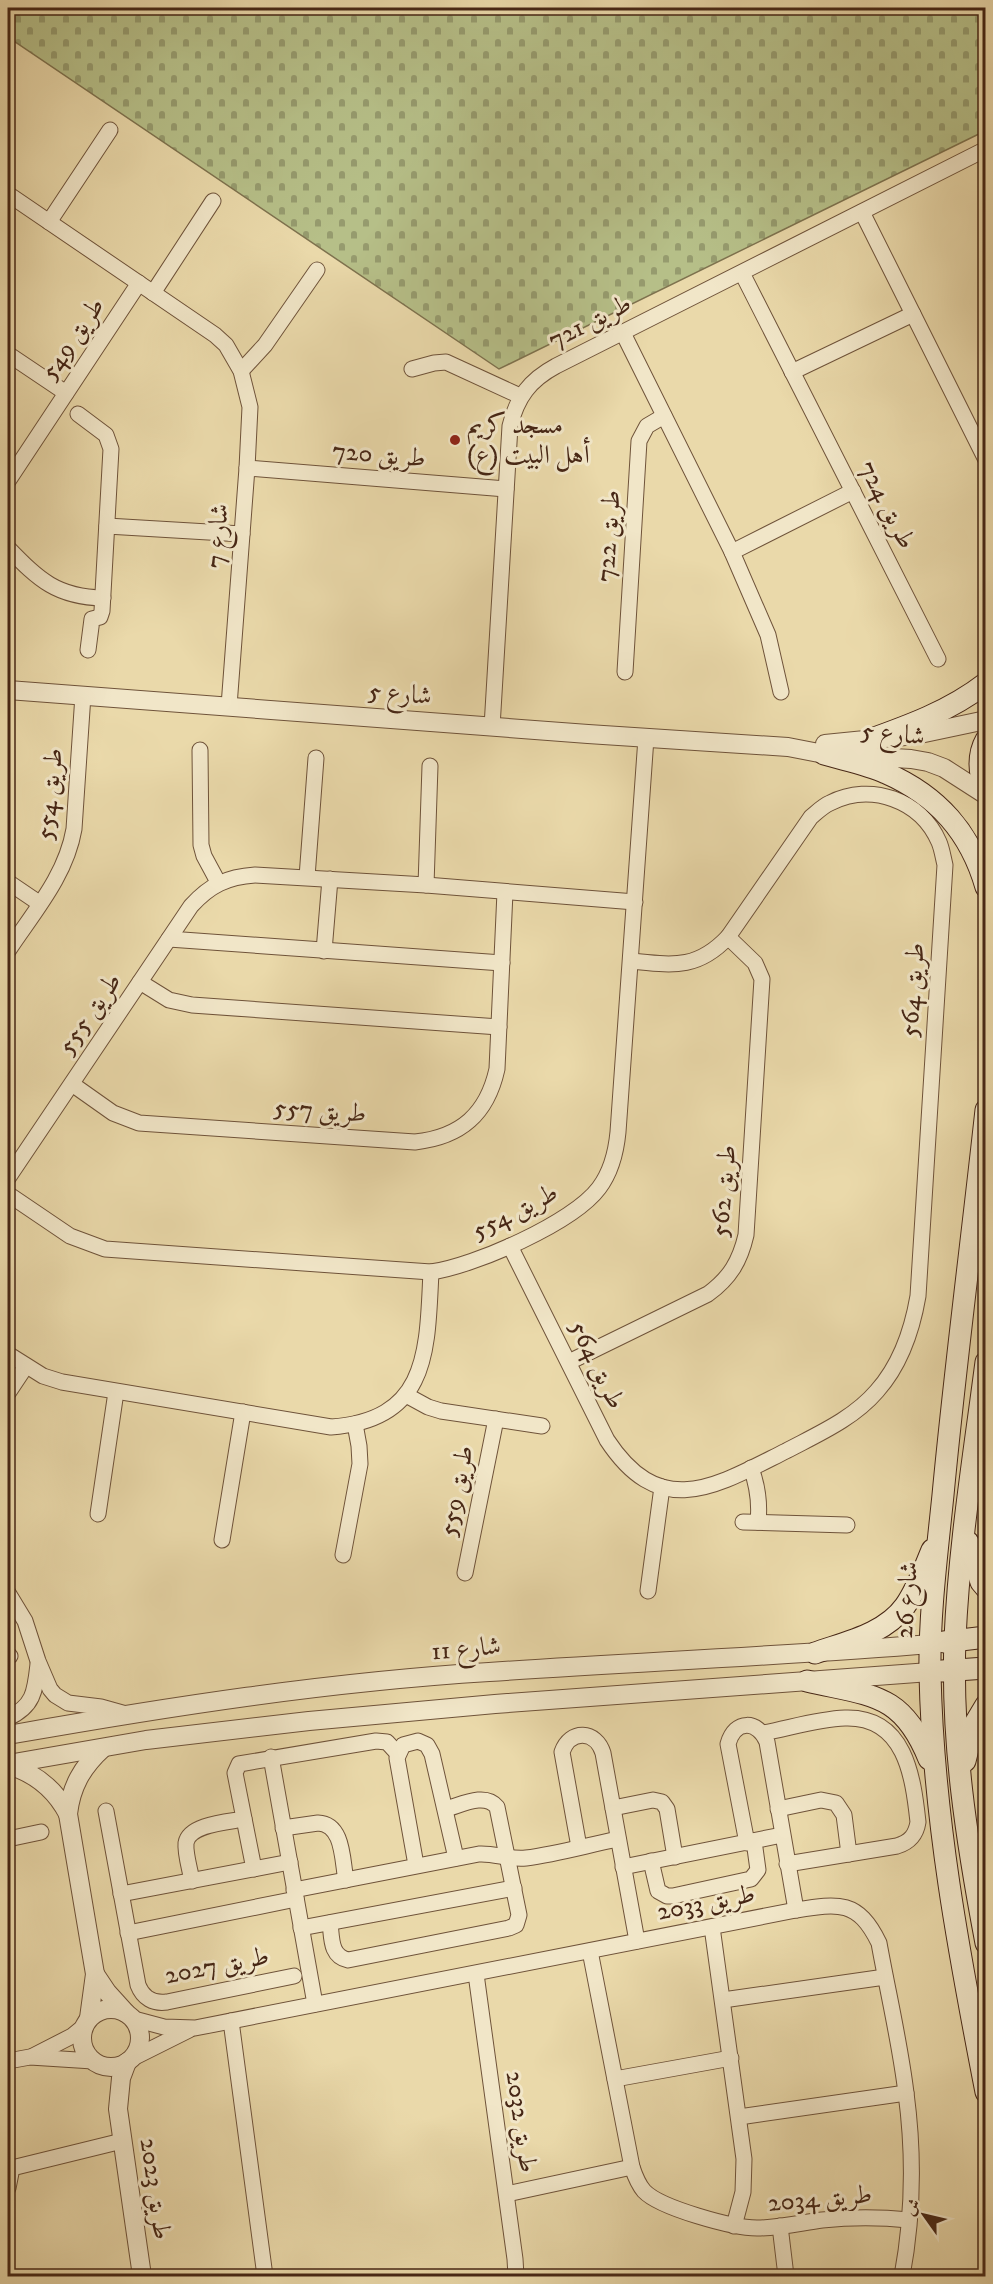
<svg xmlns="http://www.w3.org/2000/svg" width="993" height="2284" font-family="'IM FELL DW Pica',Amiri,serif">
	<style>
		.cemetery { fill: url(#cemetery-stones); stroke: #7e724e; stroke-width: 1.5 }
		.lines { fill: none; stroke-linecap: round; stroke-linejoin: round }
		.minor-casing { stroke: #6f533a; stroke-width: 17 }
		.tertiary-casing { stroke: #6f533a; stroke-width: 20 }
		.secondary-casing { stroke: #462615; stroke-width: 23 }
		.minor { stroke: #f1e6c8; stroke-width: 15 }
		.tertiary { stroke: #f1e6c8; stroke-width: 18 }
		.secondary { stroke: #f1e6c8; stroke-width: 21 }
		.poi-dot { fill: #8f2418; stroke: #f1e6c8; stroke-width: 2 }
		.labels { text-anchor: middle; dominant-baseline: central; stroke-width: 6; stroke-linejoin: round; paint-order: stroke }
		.street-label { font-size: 26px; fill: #462615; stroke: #f1e6c8 }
		.poi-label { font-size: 26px; fill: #462615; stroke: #f1e6c8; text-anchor: start }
	</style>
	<defs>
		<pattern id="cemetery-stones" width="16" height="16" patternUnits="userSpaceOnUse" patternTransform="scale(1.5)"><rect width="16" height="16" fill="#b6bf88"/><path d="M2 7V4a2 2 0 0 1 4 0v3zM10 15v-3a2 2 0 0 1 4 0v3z" fill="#969b6e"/></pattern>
	</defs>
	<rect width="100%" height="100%" fill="#ead9aa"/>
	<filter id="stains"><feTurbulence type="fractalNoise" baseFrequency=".00333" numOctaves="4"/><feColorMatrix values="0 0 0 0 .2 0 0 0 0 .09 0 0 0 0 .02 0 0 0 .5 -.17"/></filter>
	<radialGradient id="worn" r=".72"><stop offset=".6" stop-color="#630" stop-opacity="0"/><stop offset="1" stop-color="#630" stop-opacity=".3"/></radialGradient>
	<polygon class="cemetery" points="8,8 985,8 985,131 499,369 8,37"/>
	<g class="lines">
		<defs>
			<g id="minor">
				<polyline points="8,194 215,335 226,345 241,371 250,407 247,468 229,706"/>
				<polyline points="862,212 986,460"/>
				<polyline points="49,222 110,130"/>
				<polyline points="742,273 938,659"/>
				<polyline points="153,293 213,201"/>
				<polyline points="623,333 732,552 768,635 781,692"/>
				<polyline points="8,354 66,393"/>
				<polyline points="412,369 434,363 446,362 520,396"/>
				<polyline points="241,371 265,345 317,270"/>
				<polyline points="792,372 913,314"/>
				<polyline points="78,414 106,435 111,449 102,611 100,617 92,619 88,650"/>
				<polyline points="247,468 506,489"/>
				<polyline points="8,481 139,283"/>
				<polyline points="107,526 242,534"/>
				<path d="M8,548c31,32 49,49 95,50"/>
				<polyline points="732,552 853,491"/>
				<polyline points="625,672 639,441 647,426 664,416"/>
				<path d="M492,727l18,-301c7,-29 20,-46 46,-60l430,-217"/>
				<polyline points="200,750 201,845 204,856 218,882"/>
				<polyline points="307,877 316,758"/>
				<polyline points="8,882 39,903"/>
				<polyline points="426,885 430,766"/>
				<polyline points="169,939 502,963"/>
				<path d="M8,951c25,-38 58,-75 66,-122l9,-134"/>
				<polyline points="324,951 330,879"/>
				<polyline points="140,982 169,1000 192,1005 499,1027"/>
				<path d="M72,1084l41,29 26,10 276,19c46,-5 72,-28 82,-73l8,-177"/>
				<path d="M8,1178l183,-272c19,-21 36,-29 64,-31l171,10 209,17"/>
				<path d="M8,1194l62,42 35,13 326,23c43,-6 142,-49 168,-84 12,-16 17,-35 19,-56l28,-394"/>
				<path d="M510,1246l97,194c54,82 109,46 179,11 32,-17 67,-32 91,-60 24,-27 35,-60 41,-95l27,-431c-2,-8 -3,-16 -6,-23 -18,-42 -68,-60 -109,-39 -7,3 -13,9 -19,14l-83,120c-31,33 -56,28 -97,24"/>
				<path d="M8,1354l35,22 19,6 269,45c99,-7 96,-78 100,-155"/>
				<path d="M569,1362l139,-68c22,-16 32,-33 38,-59l16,-256 -7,-16 -27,-26"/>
				<polyline points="8,1393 26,1366"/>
				<polyline points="406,1395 428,1407 441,1411 542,1426"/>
				<path d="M751,1468c7,19 9,35 7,54"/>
				<polyline points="98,1514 116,1392"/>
				<polyline points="743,1522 847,1525"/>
				<polyline points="222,1540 243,1412"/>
				<polyline points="343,1555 360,1464 359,1446 355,1424"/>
				<polyline points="465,1573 496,1419"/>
				<polyline points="648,1591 662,1487"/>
				<polyline points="8,1593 25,1621 38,1661 50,1689 55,1695 68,1703 101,1707 126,1714"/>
				<polyline points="8,1657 10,1656"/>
				<path d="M8,1718c26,-12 27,-27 30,-54"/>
				<path d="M763,1733c27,-5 55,-14 82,-15 60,-2 68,58 73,104 -2,13 -8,20 -21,24l-110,18"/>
				<polyline points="271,1757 315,2004"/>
				<polyline points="613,1808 653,1800 662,1802 667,1809 675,1857"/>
				<polyline points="778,1809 821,1800 836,1803 844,1815 849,1854"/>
				<path d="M106,1811l32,174c5,13 15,19 29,17l127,-26"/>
				<path d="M283,1828l35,-5c26,1 24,38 28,57"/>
				<polyline points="8,1839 41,1832"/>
				<path d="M747,1843l-19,-99c7,-25 30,-24 39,-2l29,168"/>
				<path d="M579,1847l-17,-95c8,-23 34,-22 41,1l34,188"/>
				<polyline points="651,1861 658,1891 667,1896 673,1896 751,1879 758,1870 754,1841"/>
				<polyline points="416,1865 397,1758 403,1745 418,1741 427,1745 432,1754 456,1858"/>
				<polyline points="623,1867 782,1835"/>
				<polyline points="254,1869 235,1773 239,1764 376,1741 387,1742 398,1754"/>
				<path d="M192,1881c-2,-12 -7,-27 -6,-38 3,-19 42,-21 58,-24"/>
				<path d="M294,1890l185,-36c16,-1 30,6 47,4 31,-4 62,-13 92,-19"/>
				<polyline points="121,1894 290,1862"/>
				<path d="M330,1923c2,15 0,33 18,37l161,-32 7,-3 3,-10 -22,-108c-12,-15 -36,-2 -51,2"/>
				<polyline points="712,1927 744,2159 743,2192 734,2226"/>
				<polyline points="301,1928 514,1888"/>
				<polyline points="128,1933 296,1899"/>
				<path d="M590,1951l42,216c3,9 6,17 12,24 16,17 89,37 113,37 22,0 43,-5 65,-8 29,-3 58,-3 87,0"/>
				<polyline points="476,1974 515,2259 516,2276"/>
				<polyline points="723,2000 885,1977"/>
				<path d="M134,2019l30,8 31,1 601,-118c43,-7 62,-10 83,33 9,50 21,100 27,150 8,60 7,124 -4,183"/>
				<polyline points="231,2021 265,2276"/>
				<polyline points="33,2056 72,2036 83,2027"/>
				<polyline points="133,2058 189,2030"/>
				<polyline points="8,2061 30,2057 93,2061"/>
				<polyline points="615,2079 731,2058"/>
				<polyline points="739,2117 906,2093"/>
				<polyline points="8,2188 12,2168 122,2141"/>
				<polyline points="507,2194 632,2167"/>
				<polyline points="780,2226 786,2276"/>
			</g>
			<g id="tertiary">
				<polyline points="8,690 588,734 788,747 824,754 911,759 928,762 944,768 986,795"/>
				<polyline points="825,744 915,735 986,720"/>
				<path d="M8,1735c159,-28 319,-53 481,-63 147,-10 295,-16 442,-28"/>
				<polyline points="8,1764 146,1740 309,1721 495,1704 930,1672"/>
				<path d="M8,1765c27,8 47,24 60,49"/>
				<polyline points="95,1974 107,1992 126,2013"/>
				<circle cx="111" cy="2038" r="29"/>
				<path d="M89,2018l6,-44 -27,-160c3,-27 14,-47 35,-66"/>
				<polyline points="127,2062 121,2078 118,2109 142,2276"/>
			</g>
			<g id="secondary">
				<path d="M986,740c-8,14 -8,34 0,48"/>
				<path d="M866,741c42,-15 84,-30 120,-58"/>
				<path d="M824,754c20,6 43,10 62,19 52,23 84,59 100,114"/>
				<path d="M986,1110c-14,129 -31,257 -43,385 -6,59 -14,120 -13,179 3,141 29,280 56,418"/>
				<path d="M986,1362c-12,93 -27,184 -31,277 -4,103 12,204 31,304"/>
				<polyline points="968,1542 981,1582 986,1588"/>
				<polyline points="944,1642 986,1637"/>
				<path d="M815,1653c31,-11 70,-19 90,-47 12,-17 19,-37 27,-56"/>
				<polyline points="942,1671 986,1668"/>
				<path d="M807,1681c64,15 95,11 122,78"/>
				<polyline points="965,1761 974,1725 986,1705"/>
			</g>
		</defs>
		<use href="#minor" class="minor-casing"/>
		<use href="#tertiary" class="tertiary-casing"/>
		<use href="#secondary" class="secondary-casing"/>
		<use href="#minor" class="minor"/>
		<use href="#tertiary" class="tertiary"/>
		<use href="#secondary" class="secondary"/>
	</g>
	<circle class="poi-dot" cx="455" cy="440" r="6"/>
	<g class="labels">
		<g class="street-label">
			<text transform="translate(590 322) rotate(-27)">طريق 721</text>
			<text transform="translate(73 339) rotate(-56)">طريق 549</text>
			<text transform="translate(379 455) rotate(5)">طريق 720</text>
			<text transform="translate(887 505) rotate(63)">طريق 724</text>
			<text transform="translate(218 536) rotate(-86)">شارع 7</text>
			<text transform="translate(609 536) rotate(-86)">طريق 722</text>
			<text transform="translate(400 694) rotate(5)">شارع 5</text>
			<text transform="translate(893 734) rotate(6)">شارع 5</text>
			<text transform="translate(50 794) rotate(-84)">طريق 554</text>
			<text transform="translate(913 990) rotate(-86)">طريق 564</text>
			<text transform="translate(90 1014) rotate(-56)">طريق 555</text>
			<text transform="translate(320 1111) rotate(4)">طريق 557</text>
			<text transform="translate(724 1191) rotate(-85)">طريق 562</text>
			<text transform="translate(515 1212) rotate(-27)">طريق 554</text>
			<text transform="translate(597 1365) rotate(64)">طريق 564</text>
			<text transform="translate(457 1491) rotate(-79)">طريق 559</text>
			<text transform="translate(907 1600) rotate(-86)">شارع 26</text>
			<text transform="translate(466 1649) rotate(-5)">شارع 11</text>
			<text transform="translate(706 1903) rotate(-11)">طريق 2033</text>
			<text transform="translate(217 1966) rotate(-11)">طريق 2027</text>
			<text transform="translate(521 2122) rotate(82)">طريق 2032</text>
			<text transform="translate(155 2189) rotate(82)">طريق 2023</text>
			<text transform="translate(820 2199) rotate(-5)">طريق 2034</text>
		</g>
		<g class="poi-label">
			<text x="467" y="425">مسجد كريم<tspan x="467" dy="30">أهل البيت (ع)</tspan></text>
		</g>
	</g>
	<rect width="993" height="2284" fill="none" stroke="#ead9aa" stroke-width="30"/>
	<rect x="9" y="9" width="975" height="2266" fill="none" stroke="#462615" stroke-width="3"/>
	<rect x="15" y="15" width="963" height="2254" fill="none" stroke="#462615" stroke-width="1.5"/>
	<g transform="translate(924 2215) rotate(304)" stroke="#f1e6c8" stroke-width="4.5" paint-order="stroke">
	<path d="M0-4.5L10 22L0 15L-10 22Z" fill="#462615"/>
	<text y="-9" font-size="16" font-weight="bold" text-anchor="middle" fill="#462615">ش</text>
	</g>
	<rect width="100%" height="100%" filter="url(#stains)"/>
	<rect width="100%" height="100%" fill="url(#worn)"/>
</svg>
